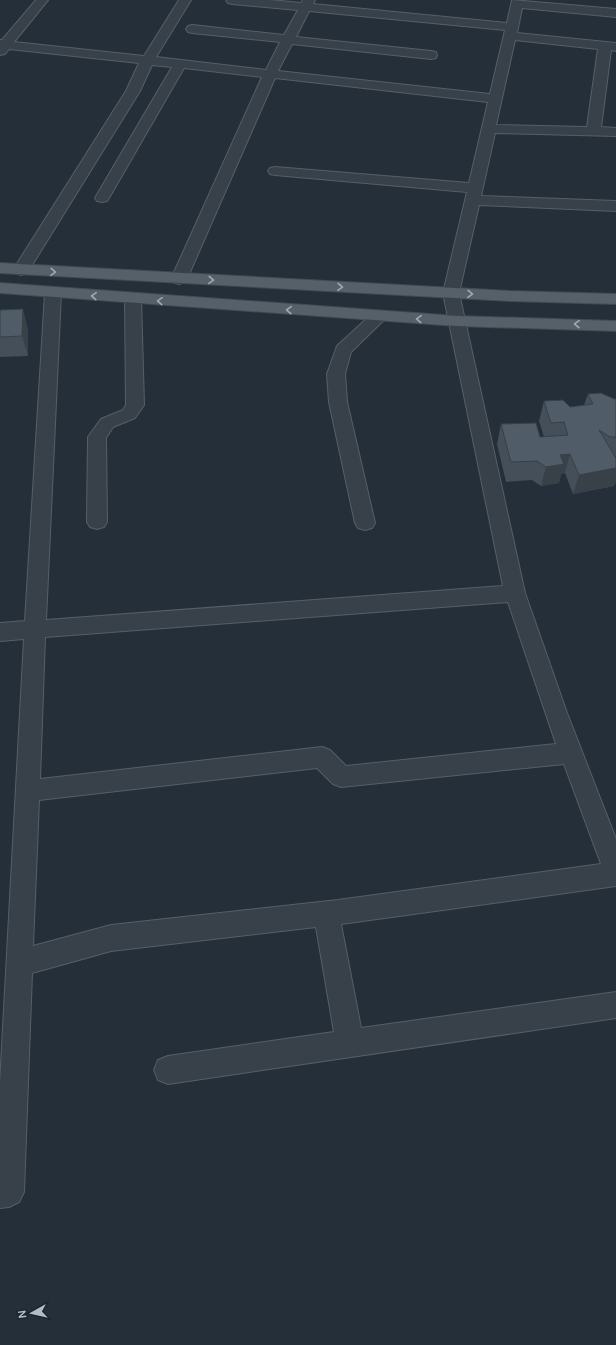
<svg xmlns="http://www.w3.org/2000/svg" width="616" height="1345" font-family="'DM Sans',sans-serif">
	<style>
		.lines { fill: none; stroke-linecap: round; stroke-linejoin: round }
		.minor-casing { stroke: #565f67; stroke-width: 2 }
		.major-casing { stroke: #414a52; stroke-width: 2 }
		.minor { fill: #384149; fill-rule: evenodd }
		.major { fill: #566069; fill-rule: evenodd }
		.wall { fill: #454f59 }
		.shaded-wall { fill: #384048 }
		.building { fill: #505c67; stroke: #384048 }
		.oneway { stroke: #a0aab3 }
	</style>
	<rect width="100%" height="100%" fill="#242f39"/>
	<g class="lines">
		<defs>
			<g id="minor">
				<path d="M36,0h12l-34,42 130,14 35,-56h12l-35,57 110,13 14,-28 -88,-9 -4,-1 -2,-3 2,-3 4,-1 92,10 14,-25 -66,-6 -4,-1 -2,-3h44l31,3 2,-3h12l-2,4 194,19 5,-23 104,9v8l-94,-9 -5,25 99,10v8l-5,-1 -10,77 15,1v8l-121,-3 -14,63 135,5v10l-137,-6 -20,88 66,300 42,120 49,126v47l-275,38 20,104 255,-36v26l-448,66 -10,-4 -4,-10 4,-10 10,-4 166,-24 -18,-105 -205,24 -79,22 -8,219 -5,10 -10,5 -9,1v-125l24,-444 -24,2v-18l25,-2 20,-328 2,-4 6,-1 6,1 2,4 -15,327 457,-34 -60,-293 24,-101 -192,-17 -5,-1 -2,-3 2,-3 5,-1 194,16 19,-81 -213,-24 -88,201 -2,3 -6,2 -6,-2 -2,-3 91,-202 -78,-9 -75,130 -2,3 -5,1 -5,-1 -2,-3 77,-131 -20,-2 -12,26 -111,179 -2,3 -6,2 -6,-2 -2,-3 113,-179 13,-28 -130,-14 -4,5 -5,1v-15h2zM309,11l196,19 -15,64 -212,-23 14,-27 139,15 5,-1 1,-3 -1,-3 -5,-1 -135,-14zM515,40l83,9 -11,78 -91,-2zM508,602l48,142 -210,22 -16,-16 -8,-3 -282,32 5,-142zM564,764l37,100 -263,36 -227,25 -78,21 6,-146 278,-32 16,16 8,3z"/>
				<polygon points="133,294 139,295 141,299 144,405 135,418 113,427 106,438 107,522 104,527 97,529 90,527 87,522 88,437 101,419 123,410 126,405 125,299 127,295"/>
				<polygon points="380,311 386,312 388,316 351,352 345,374 347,402 375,523 372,528 365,530 358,528 355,523 329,402 327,374 337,346 374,312"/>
			</g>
			<g id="major">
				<polygon points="0,263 510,291 616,294 616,304 510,301 0,273"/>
				<polygon points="0,283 457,316 616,321 616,331 457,326 0,293"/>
			</g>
		</defs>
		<use href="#minor" class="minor-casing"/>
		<use href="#major" class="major-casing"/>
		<use href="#minor" class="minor"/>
		<use href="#major" class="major"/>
	</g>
	<g class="wall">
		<polygon points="0,310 28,329 28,356 0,357"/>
		<polygon points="588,394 614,399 616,399 616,456 615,456 614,486 573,494 565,473 561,474 559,483 541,486 532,480 506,482 497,444 501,424 540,437 544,437 539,421 544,401 570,407 584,405"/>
	</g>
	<g class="shaded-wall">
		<polygon points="23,309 28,329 28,356 22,336"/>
		<polygon points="570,454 565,473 561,474 559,483 541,486 546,467 560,455"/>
		<polygon points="616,468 616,482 614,486 573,494 579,475"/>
	</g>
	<g class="building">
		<polygon points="23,309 22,336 0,337 0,310"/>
		<polygon points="601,393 614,399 616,399 616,437 610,437 599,430 616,458 616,468 579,475 570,454 560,455 564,464 546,467 537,461 511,462 501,424 536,423 540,437 568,435 564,422 551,423 544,401 563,400 570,407 593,404 588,394"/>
	</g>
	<defs><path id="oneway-chevron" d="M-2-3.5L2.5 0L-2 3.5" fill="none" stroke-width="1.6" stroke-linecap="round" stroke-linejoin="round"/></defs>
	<g class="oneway">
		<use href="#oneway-chevron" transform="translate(53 272) rotate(3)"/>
		<use href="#oneway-chevron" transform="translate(211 280) rotate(3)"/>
		<use href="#oneway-chevron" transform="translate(340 287) rotate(3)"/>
		<use href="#oneway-chevron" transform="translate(470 294) rotate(3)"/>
		<use href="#oneway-chevron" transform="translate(94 296) rotate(-176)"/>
		<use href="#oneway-chevron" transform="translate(160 301) rotate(-176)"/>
		<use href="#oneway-chevron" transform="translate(289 310) rotate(-176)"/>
		<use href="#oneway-chevron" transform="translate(419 319) rotate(-176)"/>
		<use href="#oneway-chevron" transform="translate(577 324) rotate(-178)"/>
	</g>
	<g transform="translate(32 1313) rotate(262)" stroke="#1d262e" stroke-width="3" paint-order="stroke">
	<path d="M0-3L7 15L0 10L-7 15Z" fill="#b3bcc5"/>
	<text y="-6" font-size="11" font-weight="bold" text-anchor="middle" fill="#b3bcc5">N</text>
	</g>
</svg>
